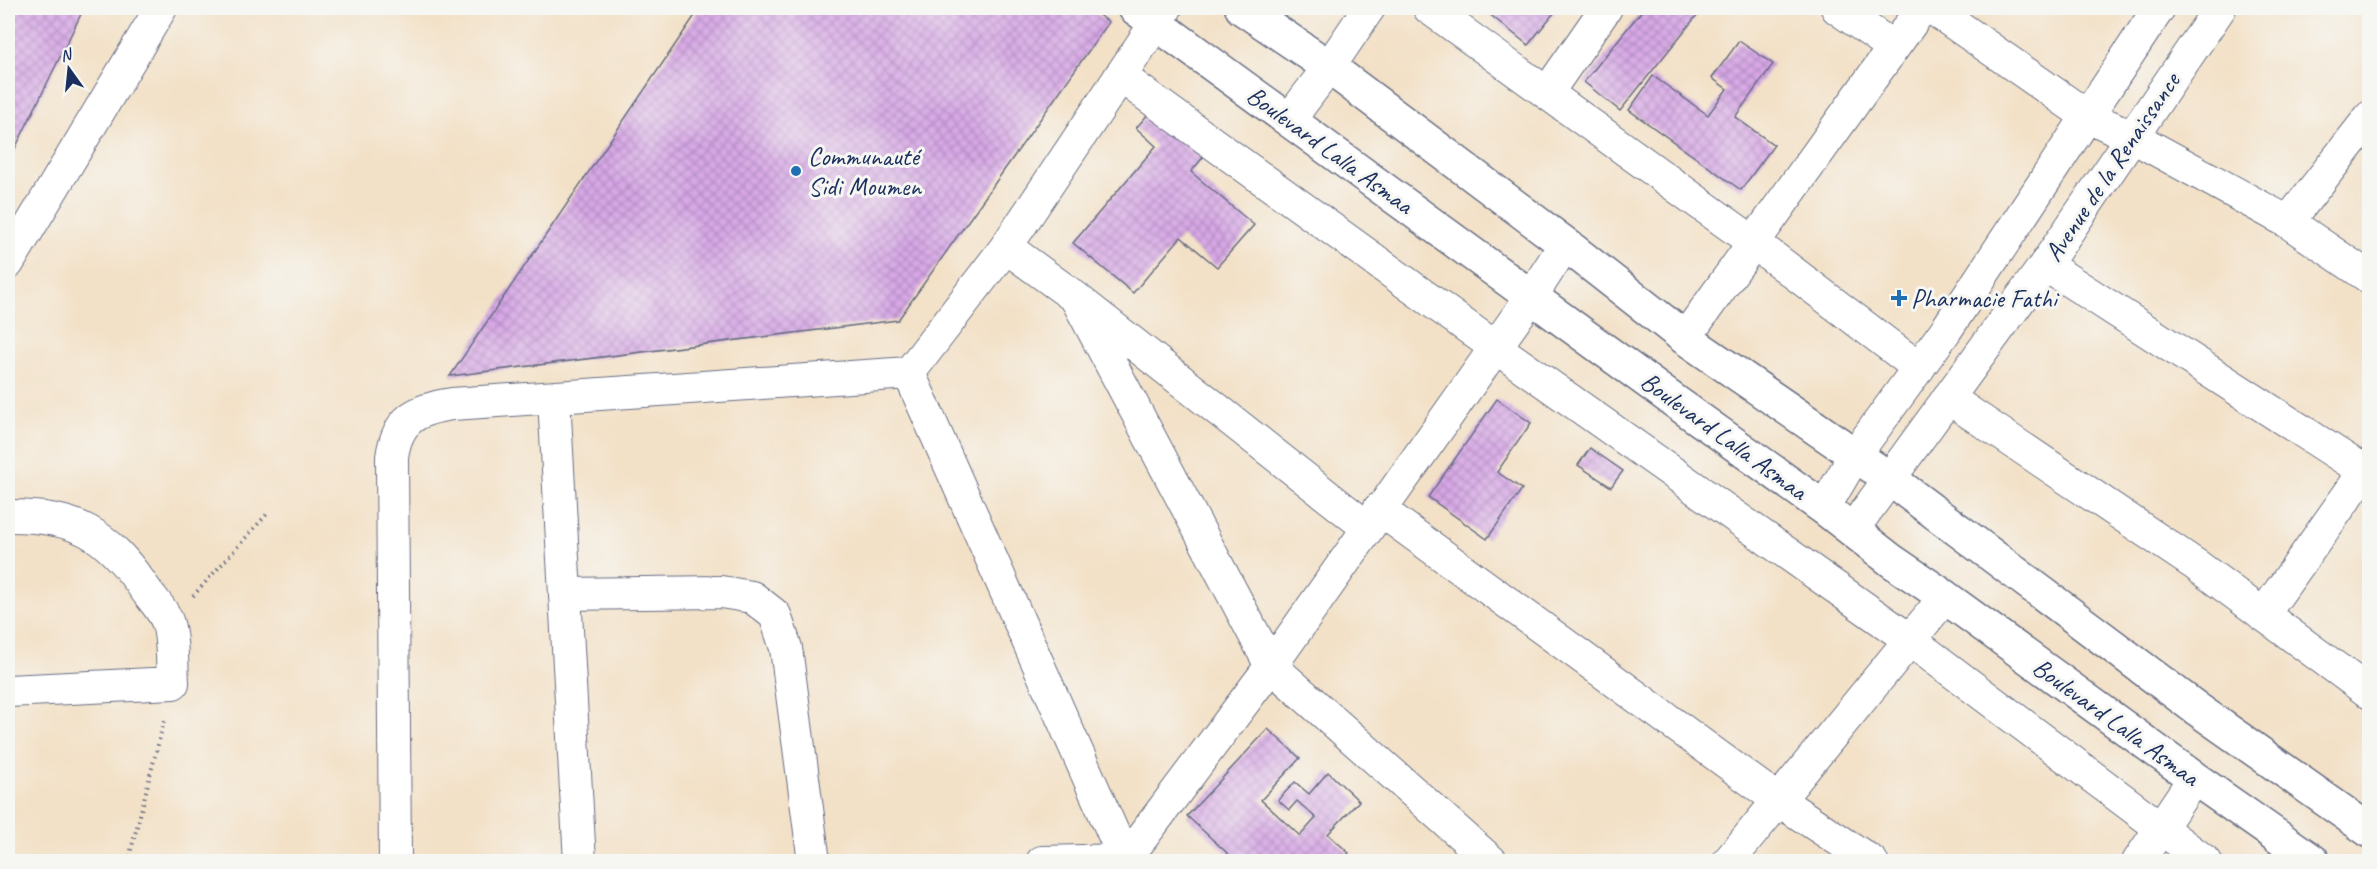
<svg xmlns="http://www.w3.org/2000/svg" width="2377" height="869" font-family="Caveat,sans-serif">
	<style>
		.building { fill: url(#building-cross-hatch) }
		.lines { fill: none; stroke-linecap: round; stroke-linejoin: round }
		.street-casing { stroke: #676d83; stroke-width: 34 }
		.secondary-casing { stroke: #676d83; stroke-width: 36 }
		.path { stroke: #676d83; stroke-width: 4; stroke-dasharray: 1.5 4.5; stroke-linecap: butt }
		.street { stroke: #fff; stroke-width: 32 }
		.secondary { stroke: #fff; stroke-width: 33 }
		.poi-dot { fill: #1f6fb2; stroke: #f6f6f2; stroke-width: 2 }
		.labels { text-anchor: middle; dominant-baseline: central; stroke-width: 6; stroke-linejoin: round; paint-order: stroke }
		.street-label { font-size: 26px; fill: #1b2f5e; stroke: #f6f6f2 }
		.poi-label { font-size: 26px; fill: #1b2f5e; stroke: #f6f6f2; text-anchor: start }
	</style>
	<defs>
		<pattern id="building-cross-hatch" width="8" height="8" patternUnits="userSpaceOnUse" patternTransform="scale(1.5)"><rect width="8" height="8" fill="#d8a8e6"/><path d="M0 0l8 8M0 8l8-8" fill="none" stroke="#ae89be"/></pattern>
	</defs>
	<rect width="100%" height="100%" fill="#f6f6f2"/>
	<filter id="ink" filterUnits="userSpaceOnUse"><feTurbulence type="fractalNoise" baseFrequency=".0167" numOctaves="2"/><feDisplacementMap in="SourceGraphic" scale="12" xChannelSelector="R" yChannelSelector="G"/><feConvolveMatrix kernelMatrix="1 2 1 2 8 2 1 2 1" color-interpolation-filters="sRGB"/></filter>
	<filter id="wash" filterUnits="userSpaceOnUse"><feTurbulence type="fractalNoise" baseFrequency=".008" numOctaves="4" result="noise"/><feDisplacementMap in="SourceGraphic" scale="24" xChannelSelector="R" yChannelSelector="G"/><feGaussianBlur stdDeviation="1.35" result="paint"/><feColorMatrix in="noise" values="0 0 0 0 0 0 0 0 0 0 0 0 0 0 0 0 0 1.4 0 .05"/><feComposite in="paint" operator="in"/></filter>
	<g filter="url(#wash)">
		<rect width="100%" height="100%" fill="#f3e1c7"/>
		<g id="blocks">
			<g class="building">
				<polygon points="8,8 84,8 8,163"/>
				<polygon points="700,8 1088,8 1109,22 898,320 450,376"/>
				<polygon points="1484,8 1558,8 1528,45 1483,9"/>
				<polygon points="1644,8 1690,8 1698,14 1620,111 1584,82"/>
				<polygon points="1739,41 1773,64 1735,117 1774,145 1741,190 1629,110 1653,76 1708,115 1727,89 1712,78"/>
				<polygon points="1151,111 1204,156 1191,172 1254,225 1217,267 1181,237 1133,293 1073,243 1156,146 1136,128"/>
				<polygon points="1497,399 1531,423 1497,472 1522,489 1487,539 1428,497"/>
				<polygon points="1590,448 1623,471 1611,487 1578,465"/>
				<polygon points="1268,729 1300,758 1261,800 1300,836 1316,818 1297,801 1289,810 1278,800 1295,782 1309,794 1328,772 1359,801 1328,834 1349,853 1341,862 1237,862 1187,816"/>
			</g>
		</g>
	</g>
	<g filter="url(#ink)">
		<use href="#blocks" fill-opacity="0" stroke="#676d83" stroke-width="1.5"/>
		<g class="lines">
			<defs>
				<g id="street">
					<polyline points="1429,8 1753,242 1919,368"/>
					<polyline points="1837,8 1893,47"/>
					<polyline points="1932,8 2087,116 2133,137 2288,222 2370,278"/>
					<polyline points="1120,76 1495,347 1910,640 2206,862"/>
					<polyline points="1547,93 1606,8"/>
					<polyline points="1289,120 1329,67 1369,8"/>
					<polyline points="2288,222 2370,117"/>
					<polyline points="1006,247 1076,298 1368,528"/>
					<polyline points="8,263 161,8"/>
					<polyline points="2045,265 2364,471"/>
					<polyline points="1076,298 1271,666 1492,862"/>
					<polyline points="1685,338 1922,8"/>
					<polyline points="909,373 1126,862"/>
					<polyline points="554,398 580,862"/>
					<polyline points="1948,398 2196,565 2370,693"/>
					<polyline points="1824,508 1855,455 1946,330 2159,8"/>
					<polyline points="1379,509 1778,800 1872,862"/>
					<path d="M8,516c69,0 98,16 137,73 7,10 20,23 23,35 5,16 4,42 5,59l-165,8"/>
					<polyline points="1853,529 2045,265 2220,8"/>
					<polyline points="565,594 721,592 752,597 775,615 786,648 814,862"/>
					<polyline points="2263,615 2370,464"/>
					<path d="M395,862l-3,-405c5,-38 25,-48 60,-53l457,-31 97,-126 160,-239"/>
					<polyline points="1042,862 1125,860 1271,666 1531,297 1565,244"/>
					<polyline points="1728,862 1945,597"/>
					<polyline points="2138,862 2194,778"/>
				</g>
				<g id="secondary">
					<polyline points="1135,8 1677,403 1824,508 1892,561 1945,597 2194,778 2314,862"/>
					<polyline points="1242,8 1329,67 1565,244 1685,338 1890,479 2197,709 2370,831"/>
				</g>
			</defs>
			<use href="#street" class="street-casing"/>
			<use href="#secondary" class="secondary-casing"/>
			<g class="path">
				<polyline points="193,596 268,513"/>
				<polyline points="128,862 165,717"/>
			</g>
			<use href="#street" class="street"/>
			<use href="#secondary" class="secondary"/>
		</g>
	</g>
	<g class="poi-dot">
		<circle cx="796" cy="171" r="6"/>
		<path d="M1896 289h6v6h6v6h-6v6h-6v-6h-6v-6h6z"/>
	</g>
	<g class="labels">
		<g class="street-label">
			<text transform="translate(1330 150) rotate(36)">Boulevard Lalla Asmaa</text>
			<text transform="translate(2112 167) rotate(-56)">Avenue de la Renaissance</text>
			<text transform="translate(1724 436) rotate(36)">Boulevard Lalla Asmaa</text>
			<text transform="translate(2116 722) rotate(36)">Boulevard Lalla Asmaa</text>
		</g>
		<g class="poi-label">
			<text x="808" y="156">Communauté<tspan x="808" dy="30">Sidi Moumen</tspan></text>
			<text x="1911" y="298">Pharmacie Fathi</text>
		</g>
	</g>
	<rect width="2377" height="869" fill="none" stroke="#f6f6f2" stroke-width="30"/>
	<g transform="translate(69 69) rotate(345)" stroke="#f6f6f2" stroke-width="4.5" paint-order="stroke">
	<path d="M0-4.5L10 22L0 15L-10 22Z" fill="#1b2f5e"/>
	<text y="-9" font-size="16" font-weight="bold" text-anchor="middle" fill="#1b2f5e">N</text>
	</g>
</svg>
